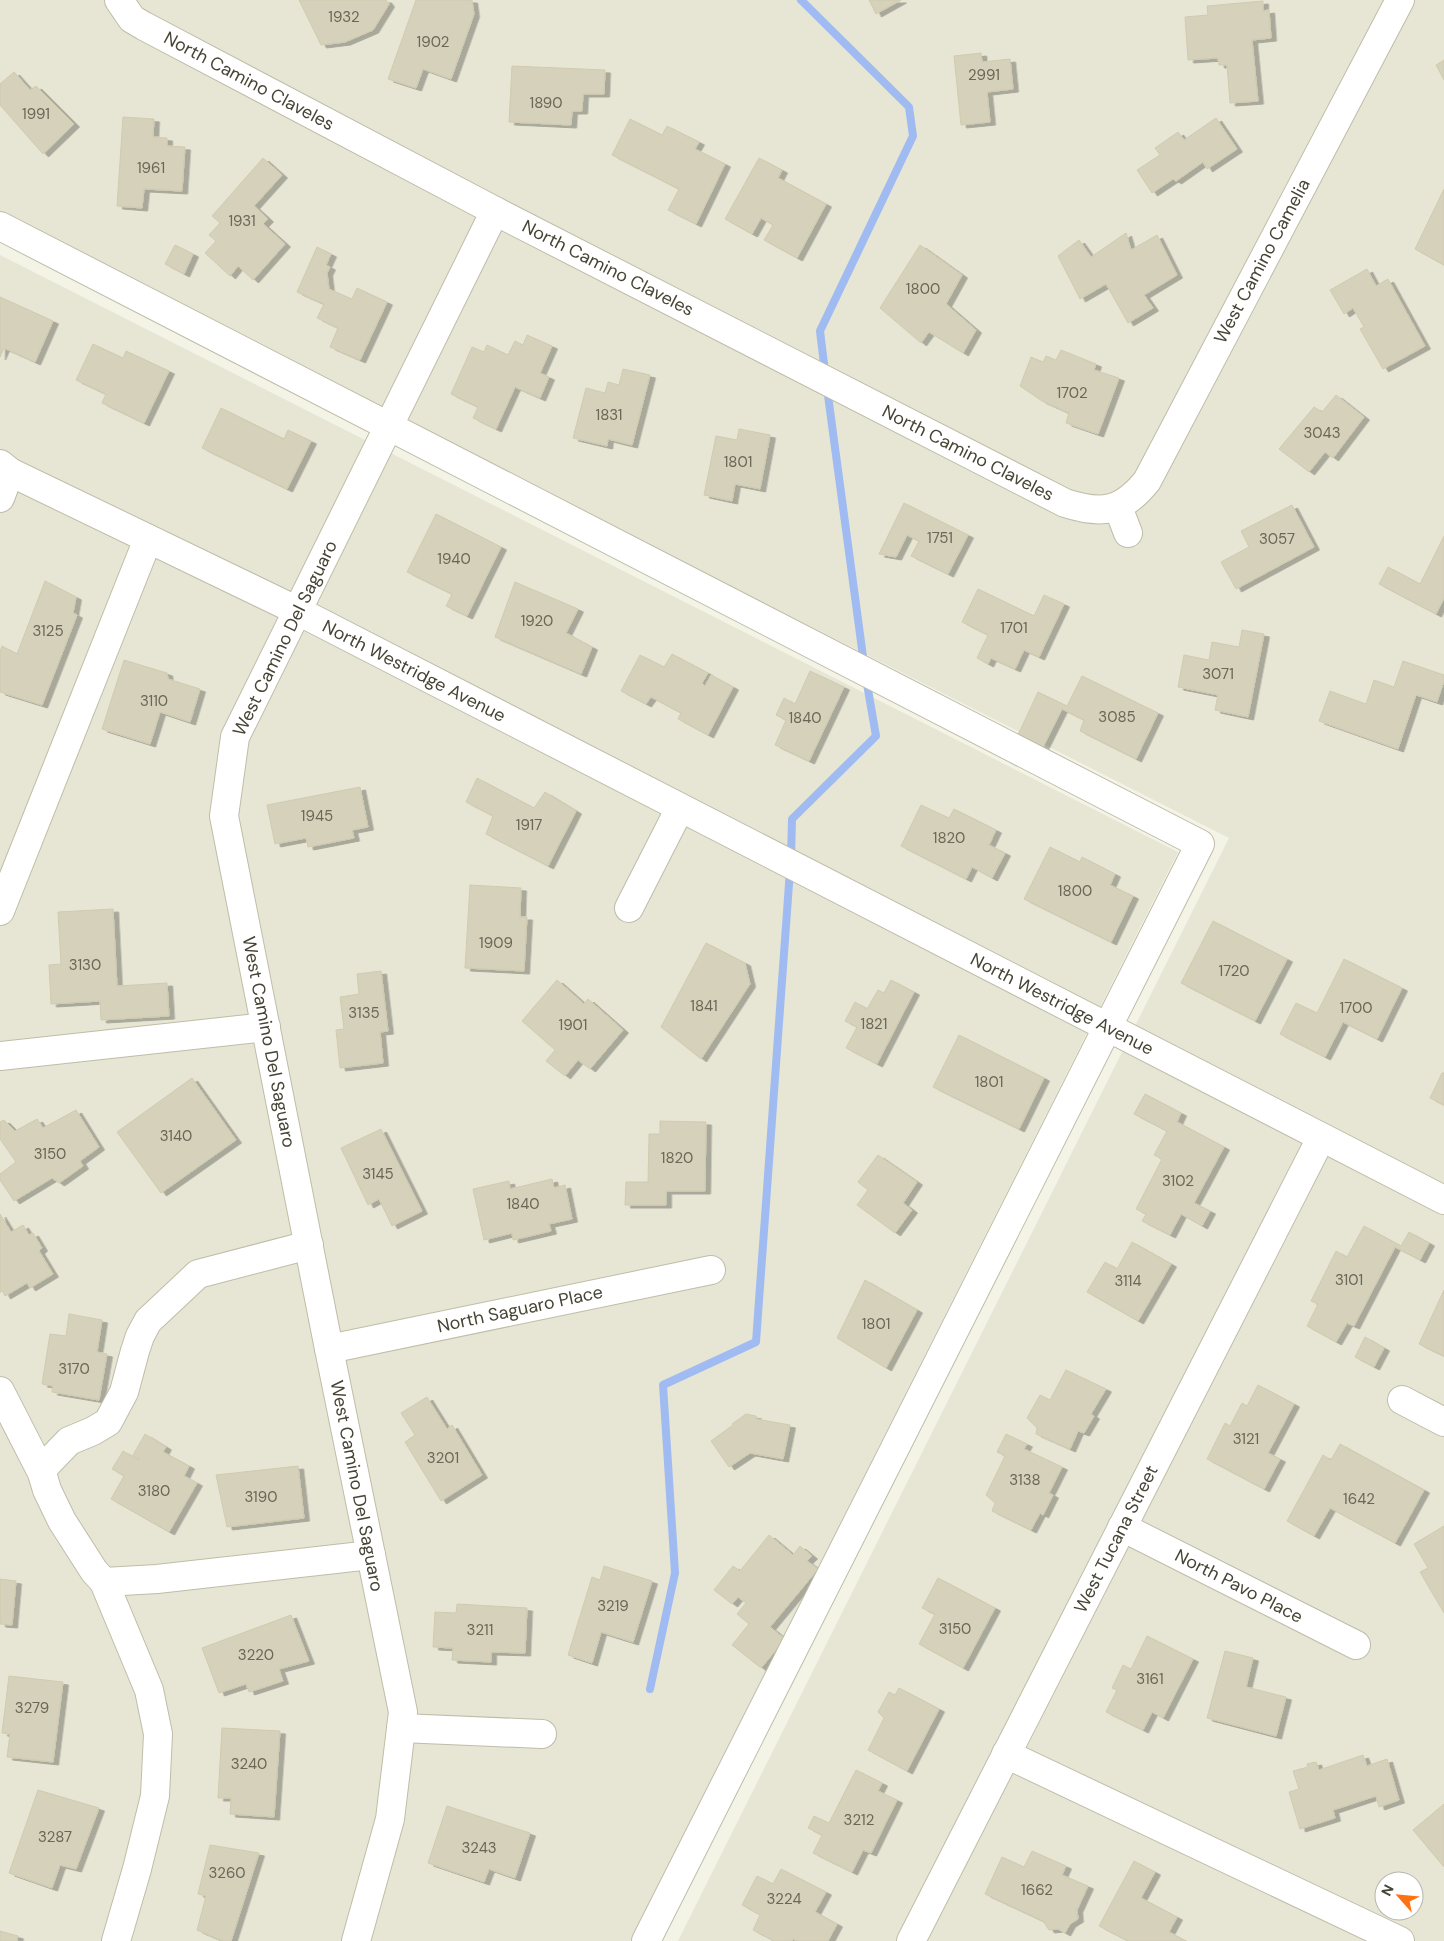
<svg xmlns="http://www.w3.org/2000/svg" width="1444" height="1941" font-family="'DM Sans',sans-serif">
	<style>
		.residential { fill: #e7e6d4; fill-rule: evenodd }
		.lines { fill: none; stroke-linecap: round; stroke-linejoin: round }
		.stream { stroke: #a0bbf1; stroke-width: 8 }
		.building { fill: #d5d1bb; stroke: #d0cbae; filter: url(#shadow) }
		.minor-casing { stroke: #bfbda8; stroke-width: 30 }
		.minor { stroke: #fff; stroke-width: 28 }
		.labels { text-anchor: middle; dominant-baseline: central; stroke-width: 4; stroke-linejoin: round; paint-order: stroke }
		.number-label { font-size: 15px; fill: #6a6756 }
		.street-label { font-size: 18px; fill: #464435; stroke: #fff }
	</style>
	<defs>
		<filter id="shadow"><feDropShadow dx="5.5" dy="3" stdDeviation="0" flood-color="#0004"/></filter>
	</defs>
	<rect width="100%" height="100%" fill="#f3f3e6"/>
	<g class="residential">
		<path d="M0,0h1444v1941h-766l551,-1103 -1229,-622zM1384,1881h30v30h-30z"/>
		<polygon points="0,255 1178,852 630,1941 0,1941"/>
	</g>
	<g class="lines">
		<g class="stream">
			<polyline points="801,0 909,107 913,136 820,331 825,372"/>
			<polyline points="827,388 864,664"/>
			<polyline points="791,859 792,819 876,736 866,678"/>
			<polyline points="650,1689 675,1573 663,1385 756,1342 790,870"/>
		</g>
	</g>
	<g class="building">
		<polygon points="299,0 386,0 389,4 373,30 345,42 321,45"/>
		<polygon points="416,0 472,0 474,14 451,79 423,69 416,88 388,79"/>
		<polygon points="869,0 901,0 876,14"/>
		<polygon points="1263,1 1263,11 1269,10 1271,38 1252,40 1258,101 1230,103 1227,65 1219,65 1218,58 1188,60 1185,17 1208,15 1207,6"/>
		<polygon points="981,53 982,62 1010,59 1013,89 987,92 990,122 961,125 954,56"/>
		<polygon points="1444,60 1444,80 1436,65"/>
		<polygon points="512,66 605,70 604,94 583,94 582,111 572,111 571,125 509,122"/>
		<polygon points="14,72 30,90 36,86 74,124 43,154 0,105 0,84"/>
		<polygon points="123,117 154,119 153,137 167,138 167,146 185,147 182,191 144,189 142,208 117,206"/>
		<polygon points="1216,118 1237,149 1207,169 1203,162 1176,181 1173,179 1152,193 1137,170 1160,155 1155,148 1178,132 1184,140"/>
		<polygon points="630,119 662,135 667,126 699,142 695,149 725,164 696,224 668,210 679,189 612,155"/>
		<polygon points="263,158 282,175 254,206 268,219 263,224 285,244 253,280 238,266 230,276 205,253 216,241 209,235 220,223 212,216"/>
		<polygon points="759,158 782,170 778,178 826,204 797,258 764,240 773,225 761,218 752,234 725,219"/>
		<polygon points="1444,189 1444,265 1415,249"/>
		<polygon points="1126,233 1131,250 1157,235 1177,275 1144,295 1153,308 1128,323 1106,284 1080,299 1058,256 1079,240 1091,257"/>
		<polygon points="175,245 193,254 184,274 165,264"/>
		<polygon points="920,245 962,275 946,304 976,330 963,353 929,332 921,343 880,308"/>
		<polygon points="317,247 331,254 326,265 330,267 327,273 329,289 352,299 357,288 387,302 360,360 330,347 338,328 317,318 324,304 297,292"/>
		<polygon points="1367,269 1376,286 1388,279 1425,346 1383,369 1360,329 1364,327 1353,308 1344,314 1330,290"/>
		<polygon points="0,297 53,321 35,362 4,348 0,357"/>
		<polygon points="527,335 552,346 540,373 549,377 540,398 515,387 496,429 473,418 478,407 451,394 472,347 484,352 487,345 508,355 515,341 523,345"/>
		<polygon points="93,344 123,358 126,351 169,371 144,423 102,403 106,394 76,380"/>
		<polygon points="1061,350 1096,364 1094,370 1119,378 1098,434 1066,423 1069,413 1042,401 1020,386 1031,357 1043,362 1046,356 1056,360"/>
		<polygon points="623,369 650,375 632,445 608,439 607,446 573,438 586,388 605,393 608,382 619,385"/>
		<polygon points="1336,395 1364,417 1333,458 1325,452 1309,472 1279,449 1314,407 1322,412"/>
		<polygon points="221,408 284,439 288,430 311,441 287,489 202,448"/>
		<polygon points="739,429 770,435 760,489 735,484 732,501 704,495 716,436 737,440"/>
		<polygon points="904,503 968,535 948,574 911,556 919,541 907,535 896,557 879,554"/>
		<polygon points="1292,505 1314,547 1236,589 1221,562 1249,547 1241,531"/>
		<polygon points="436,514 501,547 467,616 446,606 452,594 407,572"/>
		<polygon points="1444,536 1444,598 1436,614 1379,584 1388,567 1420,584"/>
		<polygon points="45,581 76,597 73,613 77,615 42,705 0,692 0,652 2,646 17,654"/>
		<polygon points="515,582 578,609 566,633 592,647 581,674 495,637"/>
		<polygon points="978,589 1034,616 1044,595 1064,604 1039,657 1024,650 1015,669 991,658 988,664 977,658 988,635 962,622"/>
		<polygon points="1242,630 1264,634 1248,717 1215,710 1218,695 1178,687 1184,655 1209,660 1212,642 1239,647"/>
		<polygon points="672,654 708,673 702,683 705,686 711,675 733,687 708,735 678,719 681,713 651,697 646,704 621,691 640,655 664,667"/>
		<polygon points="124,660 167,673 168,679 200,689 190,722 160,712 150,744 102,729"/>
		<polygon points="1403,661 1444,675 1444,681 1437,702 1416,695 1398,749 1319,721 1330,691 1366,704 1374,680 1394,687"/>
		<polygon points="810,671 844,687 809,761 775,745 786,720 776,715 784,698 795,704"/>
		<polygon points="1082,676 1158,713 1136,759 1080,731 1084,720 1062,709 1040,753 1015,741 1038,692 1067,706"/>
		<polygon points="477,778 534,808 545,792 576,811 548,866 486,834 493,816 466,802"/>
		<polygon points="360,787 368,827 352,830 354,838 308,847 306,838 275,844 267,805"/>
		<polygon points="921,805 949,818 954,809 996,830 989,845 1005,853 992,878 972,867 966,879 901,846"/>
		<polygon points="1050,847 1080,862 1082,857 1115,874 1110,885 1133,896 1111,942 1024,899"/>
		<polygon points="470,885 521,888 520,917 527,917 524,971 465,968"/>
		<polygon points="113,909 117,986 167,983 169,1016 101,1020 100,1001 51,1004 49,965 61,964 58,912"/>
		<polygon points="1213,921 1287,959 1255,1021 1181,983"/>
		<polygon points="706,943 745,963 750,984 701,1059 661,1027"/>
		<polygon points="1344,959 1402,988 1377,1039 1343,1022 1325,1057 1280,1034 1296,1003 1317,1013"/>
		<polygon points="381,971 388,1031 380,1032 383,1063 340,1068 336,1030 344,1029 340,997 359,994 357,974"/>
		<polygon points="557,980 584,1004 588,999 623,1030 590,1069 578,1060 565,1076 546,1061 555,1050 522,1021"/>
		<polygon points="891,980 914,992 877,1064 846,1048 857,1027 845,1021 855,1002 867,1009 878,990 884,993"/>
		<polygon points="959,1035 1044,1078 1019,1129 933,1087"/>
		<polygon points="1442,1073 1444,1073 1444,1105 1430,1098"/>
		<polygon points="192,1078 236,1140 161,1193 117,1132"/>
		<polygon points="1145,1094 1181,1113 1177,1122 1224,1147 1194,1203 1210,1211 1202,1226 1181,1214 1170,1235 1142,1221 1146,1214 1136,1209 1162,1159 1154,1155 1167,1131 1134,1114"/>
		<polygon points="76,1110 99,1147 80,1161 83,1166 59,1183 52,1178 14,1201 0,1180 0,1174 16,1162 0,1139 0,1122 4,1120 15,1131 37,1119 43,1128"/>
		<polygon points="660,1121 706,1122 705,1191 666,1191 666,1205 625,1205 626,1182 648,1182 649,1134 660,1134"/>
		<polygon points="381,1129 422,1211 392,1226 379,1199 368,1205 341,1148"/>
		<polygon points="878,1155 917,1182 903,1203 912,1210 895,1233 857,1205 868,1190 858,1182"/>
		<polygon points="552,1179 554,1188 565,1185 572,1219 549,1224 551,1231 513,1240 512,1233 484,1240 473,1189 509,1181 510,1189"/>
		<polygon points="0,1214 11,1232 23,1225 29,1235 33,1233 42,1248 39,1251 53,1274 30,1288 27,1283 5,1296 2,1290 0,1293"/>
		<polygon points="1364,1226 1401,1246 1409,1232 1429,1243 1420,1260 1395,1247 1354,1326 1347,1323 1336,1342 1307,1326 1318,1304 1311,1301 1336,1251 1347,1257"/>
		<polygon points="1132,1242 1171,1264 1138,1321 1087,1292 1105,1262 1117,1269"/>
		<polygon points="865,1280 917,1310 886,1368 837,1338"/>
		<polygon points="1444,1290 1444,1356 1419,1344"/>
		<polygon points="69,1314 102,1320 97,1352 107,1354 99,1400 52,1392 53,1386 42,1384 50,1334 66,1336"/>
		<polygon points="1365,1337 1384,1348 1374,1367 1355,1357"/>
		<polygon points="1066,1370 1106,1389 1091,1414 1094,1416 1084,1433 1078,1431 1070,1449 1036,1434 1037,1428 1027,1418 1040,1395 1050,1400"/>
		<polygon points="1258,1385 1294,1404 1268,1453 1280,1459 1264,1489 1207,1459 1225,1423 1230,1426 1242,1403 1247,1406"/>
		<polygon points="427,1397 447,1429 452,1425 482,1475 441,1501 405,1442 415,1435 401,1413"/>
		<polygon points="746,1414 756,1416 756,1419 790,1425 783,1459 750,1453 729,1467 711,1441 733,1425 732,1424"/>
		<polygon points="145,1434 166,1447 163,1452 189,1466 184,1476 197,1483 169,1532 111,1499 124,1476 112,1469 123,1451 139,1460 140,1459 133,1455"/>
		<polygon points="1006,1434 1027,1444 1024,1449 1062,1467 1049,1493 1053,1495 1043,1515 1040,1513 1031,1530 992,1511 995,1503 986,1495 1005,1456 997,1452"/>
		<polygon points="1340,1444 1424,1490 1395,1543 1330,1508 1314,1536 1287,1521 1323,1455 1331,1460"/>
		<polygon points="298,1466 304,1518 227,1527 216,1475"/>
		<polygon points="1444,1526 1444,1613 1420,1572 1428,1568 1414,1544"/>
		<polygon points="769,1535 793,1555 800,1546 812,1556 807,1561 818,1569 770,1627 785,1639 761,1668 732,1645 749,1624 737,1614 746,1603 738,1597 732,1604 714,1590 733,1566 740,1571"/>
		<polygon points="604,1566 652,1581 633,1642 601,1632 592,1663 568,1655 592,1577 600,1580"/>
		<polygon points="938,1578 995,1608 963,1668 919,1644 935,1614 922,1608"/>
		<polygon points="0,1579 16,1581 12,1625 0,1624"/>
		<polygon points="457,1604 527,1608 525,1653 491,1652 491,1662 452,1660 453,1648 433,1647 435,1612 456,1613"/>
		<polygon points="291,1615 309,1661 279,1669 283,1681 249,1692 246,1684 219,1693 202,1648"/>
		<polygon points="1147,1636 1193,1659 1163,1718 1152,1712 1143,1730 1106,1712 1117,1690 1112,1688 1123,1665 1131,1669"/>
		<polygon points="1225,1651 1253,1658 1246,1687 1286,1697 1276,1736 1207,1718"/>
		<polygon points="9,1676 63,1682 53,1762 7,1757 10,1734 2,1733"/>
		<polygon points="899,1688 939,1709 907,1771 868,1750 884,1718 878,1712 889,1692 895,1695"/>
		<polygon points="222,1728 280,1731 274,1817 230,1814 231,1798 218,1798"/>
		<polygon points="1363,1755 1367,1766 1387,1759 1399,1800 1379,1807 1376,1796 1333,1810 1335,1818 1300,1829 1289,1792 1299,1789 1293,1771 1308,1767 1307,1764 1316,1762 1319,1770"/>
		<polygon points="856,1770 882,1783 878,1791 897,1800 871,1853 863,1850 852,1872 813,1853 822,1835 808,1828 814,1816 829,1823"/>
		<polygon points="38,1790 99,1808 76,1869 60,1865 52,1888 9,1873"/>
		<polygon points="1444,1804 1444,1867 1413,1830"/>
		<polygon points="447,1806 530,1833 515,1878 489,1869 484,1882 428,1863"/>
		<polygon points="210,1845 259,1853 231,1941 223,1941 197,1930 206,1896 198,1894"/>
		<polygon points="1032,1851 1066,1866 1062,1875 1088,1886 1077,1910 1078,1919 1070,1924 1065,1933 1058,1929 1049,1930 1043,1921 985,1894 1002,1857 1024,1867"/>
		<polygon points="1134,1861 1155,1872 1141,1898 1177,1917 1169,1932 1186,1941 1128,1941 1099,1926"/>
		<polygon points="781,1869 826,1892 815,1912 837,1924 828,1941 798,1941 793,1939 792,1941 774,1941 753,1930 760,1915 742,1905 757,1876 773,1884"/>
		<polygon points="0,1931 18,1936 17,1941 0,1941"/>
	</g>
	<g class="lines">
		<defs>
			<g id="minor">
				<path d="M119,0l13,19 12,7 351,185 570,292c37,12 57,9 82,-22l253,-481"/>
				<polyline points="0,226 1200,844 646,1941"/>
				<polyline points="0,464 10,472 298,611 1444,1200"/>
				<polyline points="0,498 10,472"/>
				<polyline points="1118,507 1128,533"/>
				<polyline points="629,908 680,808"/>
				<polyline points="0,911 148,539"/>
				<polyline points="0,1056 266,1027"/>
				<polyline points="329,1349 711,1270"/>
				<polyline points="0,1391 42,1473 47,1490 62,1521 94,1571 104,1582 149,1690 158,1734 155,1796 137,1869 116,1941"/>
				<polyline points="1402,1400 1444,1422"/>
				<polyline points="42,1473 44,1467 69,1441 93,1431 108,1422 124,1392 135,1351 140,1336 148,1321 198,1274 309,1245"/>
				<polyline points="1122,1527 1356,1645"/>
				<polyline points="104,1582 157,1579 371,1555"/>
				<polyline points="401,1728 542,1734"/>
				<polyline points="1006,1754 1400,1941"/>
				<polyline points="356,1941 390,1819 403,1712 329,1349 224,816 235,737 495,211"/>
				<polyline points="911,1941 1321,1138"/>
			</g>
		</defs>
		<use href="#minor" class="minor-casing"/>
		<use href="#minor" class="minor"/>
	</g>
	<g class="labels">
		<g class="number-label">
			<text x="344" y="17">1932</text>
			<text x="433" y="42">1902</text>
			<text x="984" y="75">2991</text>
			<text x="546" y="103">1890</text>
			<text x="36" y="114">1991</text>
			<text x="151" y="168">1961</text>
			<text x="242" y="221">1931</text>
			<text x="923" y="289">1800</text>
			<text x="1072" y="393">1702</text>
			<text x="609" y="415">1831</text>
			<text x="1322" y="433">3043</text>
			<text x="738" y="462">1801</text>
			<text x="940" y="538">1751</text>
			<text x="1277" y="539">3057</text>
			<text x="454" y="559">1940</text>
			<text x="537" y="621">1920</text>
			<text x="1014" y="628">1701</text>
			<text x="48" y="631">3125</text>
			<text x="1218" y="674">3071</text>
			<text x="154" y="701">3110</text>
			<text x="1117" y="717">3085</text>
			<text x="805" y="718">1840</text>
			<text x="317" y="816">1945</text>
			<text x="529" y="825">1917</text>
			<text x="949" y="838">1820</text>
			<text x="1075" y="891">1800</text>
			<text x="496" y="943">1909</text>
			<text x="85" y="965">3130</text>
			<text x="1234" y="971">1720</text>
			<text x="704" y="1006">1841</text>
			<text x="1356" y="1008">1700</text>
			<text x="364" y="1013">3135</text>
			<text x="874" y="1024">1821</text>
			<text x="573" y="1025">1901</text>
			<text x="989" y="1082">1801</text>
			<text x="176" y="1136">3140</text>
			<text x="50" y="1154">3150</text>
			<text x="677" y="1158">1820</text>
			<text x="378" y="1174">3145</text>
			<text x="1178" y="1181">3102</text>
			<text x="523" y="1204">1840</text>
			<text x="1349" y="1280">3101</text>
			<text x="1128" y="1281">3114</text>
			<text x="876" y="1324">1801</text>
			<text x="74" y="1369">3170</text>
			<text x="1246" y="1439">3121</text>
			<text x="443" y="1458">3201</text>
			<text x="1025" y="1480">3138</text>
			<text x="154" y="1491">3180</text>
			<text x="261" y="1497">3190</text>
			<text x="1359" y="1499">1642</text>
			<text x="613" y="1606">3219</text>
			<text x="955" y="1629">3150</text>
			<text x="480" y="1630">3211</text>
			<text x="256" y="1655">3220</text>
			<text x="1150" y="1679">3161</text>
			<text x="32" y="1708">3279</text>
			<text x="249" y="1764">3240</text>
			<text x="859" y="1820">3212</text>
			<text x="55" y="1837">3287</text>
			<text x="479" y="1848">3243</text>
			<text x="227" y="1873">3260</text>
			<text x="1037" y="1890">1662</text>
			<text x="784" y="1899">3224</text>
		</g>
		<g class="street-label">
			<text transform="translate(249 81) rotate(28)">North Camino Claveles</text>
			<text transform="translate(1262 261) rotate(-62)">West Camino Camelia</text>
			<text transform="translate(608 268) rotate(27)">North Camino Claveles</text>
			<text transform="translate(968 453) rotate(27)">North Camino Claveles</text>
			<text transform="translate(285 638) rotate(-64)">West Camino Del Saguaro</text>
			<text transform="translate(414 671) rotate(27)">North Westridge Avenue</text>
			<text transform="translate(1062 1004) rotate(27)">North Westridge Avenue</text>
			<text transform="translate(269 1042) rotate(79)">West Camino Del Saguaro</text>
			<text transform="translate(520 1309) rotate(-12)">North Saguaro Place</text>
			<text transform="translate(357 1486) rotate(79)">West Camino Del Saguaro</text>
			<text transform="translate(1116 1539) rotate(-63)">West Tucana Street</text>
			<text transform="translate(1239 1586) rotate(27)">North Pavo Place</text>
		</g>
	</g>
	<g transform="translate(1399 1896) rotate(297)"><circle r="24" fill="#ffffff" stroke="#b5b4ae"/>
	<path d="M0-4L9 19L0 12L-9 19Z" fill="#fe7212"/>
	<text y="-8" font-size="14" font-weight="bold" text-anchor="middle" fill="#464435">N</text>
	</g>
</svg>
